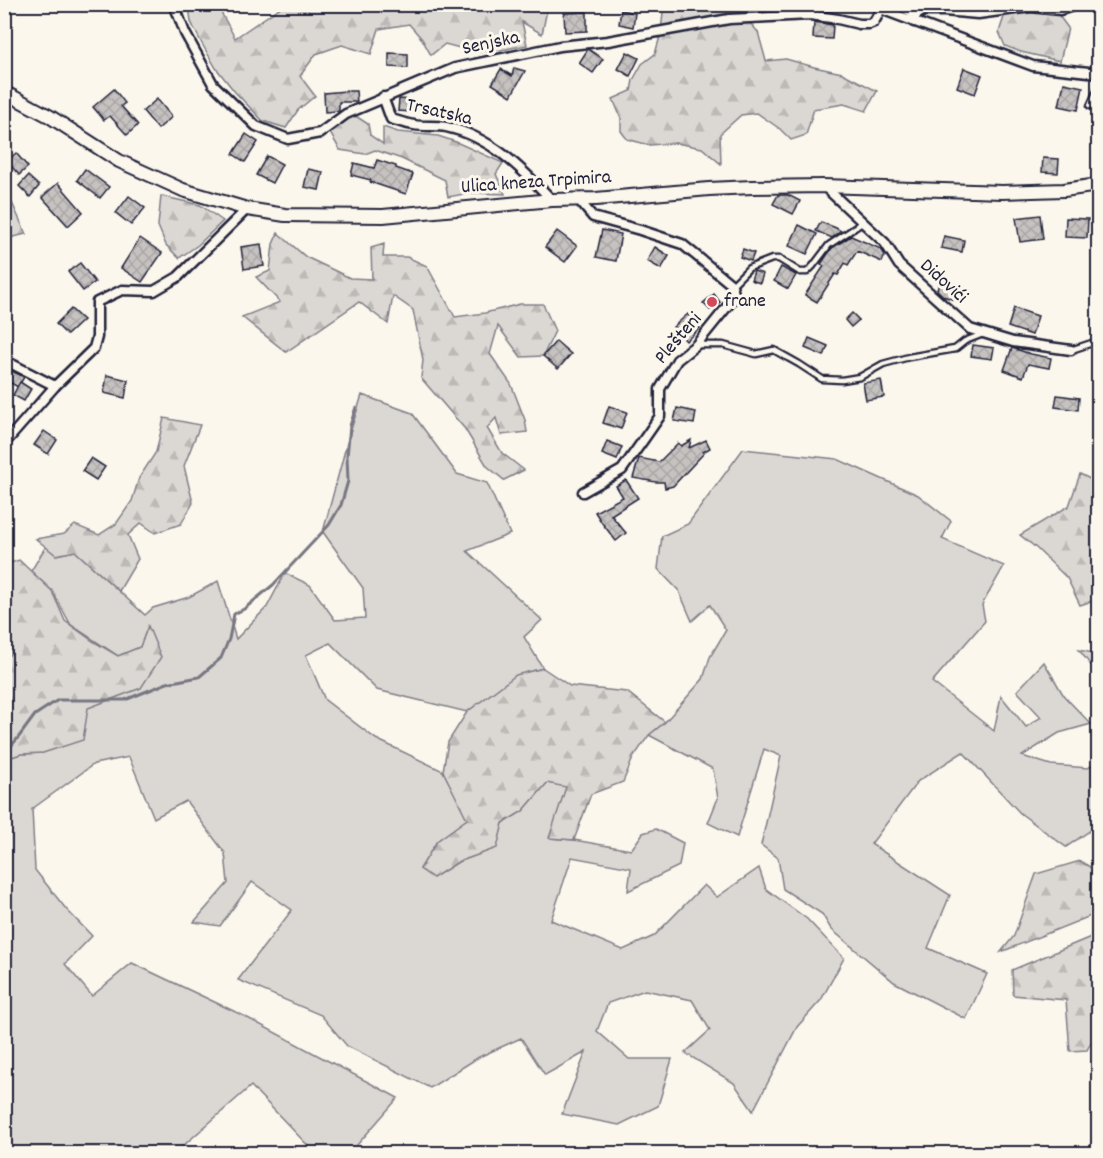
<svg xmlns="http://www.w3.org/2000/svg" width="1103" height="1158" font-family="Dekko,sans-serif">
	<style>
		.green { fill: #dbd8d3; stroke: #7e7d87; stroke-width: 1.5 }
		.forest { fill: url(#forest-firs); stroke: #7e7d87; stroke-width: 1.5 }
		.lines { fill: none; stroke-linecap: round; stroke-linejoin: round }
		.stream { stroke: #787681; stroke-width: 3 }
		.building { fill: url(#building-cross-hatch); stroke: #22223b; stroke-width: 1.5 }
		.service-casing { stroke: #22223b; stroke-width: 9 }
		.minor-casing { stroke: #22223b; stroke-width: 13 }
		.secondary-casing { stroke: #22223b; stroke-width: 16 }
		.service { stroke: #fbf7ec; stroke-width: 4.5 }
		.minor { stroke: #fbf7ec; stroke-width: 8 }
		.secondary { stroke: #fbf7ec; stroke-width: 12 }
		.poi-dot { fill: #d1495b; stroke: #fbf7ec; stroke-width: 2 }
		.labels { text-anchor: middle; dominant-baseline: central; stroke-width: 6; stroke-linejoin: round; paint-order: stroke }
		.street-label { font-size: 20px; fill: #22223b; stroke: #fbf7ec }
		.poi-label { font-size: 20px; fill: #22223b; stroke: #fbf7ec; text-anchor: start }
	</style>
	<defs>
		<pattern id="forest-firs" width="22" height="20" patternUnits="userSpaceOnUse" patternTransform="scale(1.5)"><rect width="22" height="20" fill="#dbd8d3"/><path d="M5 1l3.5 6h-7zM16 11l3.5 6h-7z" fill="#bcb9b6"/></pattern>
		<pattern id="building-cross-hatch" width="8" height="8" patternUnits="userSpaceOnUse" patternTransform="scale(1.5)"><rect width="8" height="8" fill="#c6c2c0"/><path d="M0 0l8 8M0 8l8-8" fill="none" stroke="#aaa6a6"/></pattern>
	</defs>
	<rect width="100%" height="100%" fill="#fbf7ec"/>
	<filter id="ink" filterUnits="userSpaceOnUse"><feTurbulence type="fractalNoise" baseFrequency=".0167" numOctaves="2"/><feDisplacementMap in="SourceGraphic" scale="12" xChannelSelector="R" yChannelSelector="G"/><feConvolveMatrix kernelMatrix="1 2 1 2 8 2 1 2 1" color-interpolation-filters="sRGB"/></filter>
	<g filter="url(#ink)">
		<g class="green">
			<polygon points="362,395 412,413 457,474 487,483 510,534 467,551 542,620 524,637 543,668 516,676 467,712 377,690 330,643 306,655 325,700 376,739 443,771 468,819 437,841 420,869 433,877 458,862 496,848 503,823 523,811 547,783 567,786 550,838 574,840 631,850 643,833 656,829 683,843 679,866 628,891 631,868 572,857 551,920 623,950 654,936 704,885 717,897 759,868 766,889 807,919 844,958 821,1000 797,1027 753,1111 734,1083 685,1053 710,1030 692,1000 645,990 608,1003 597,1031 629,1059 672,1059 658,1106 619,1125 562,1114 586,1052 545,1075 521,1038 479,1057 430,1088 347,1046 321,1015 238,980 292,910 252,882 220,926 194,922 228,883 225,853 186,801 154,818 129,757 94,764 32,809 35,870 66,909 92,936 65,964 92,996 132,963 242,1015 398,1098 350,1153 315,1153 251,1086 175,1153 5,1154 5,759 21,754 43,753 87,708 141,688 148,626 140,647 118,656 71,625 52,591 31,571 46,546 56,555 75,551 145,615 153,608 189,597 218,581 236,639 267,607 285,573 310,585 335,620 365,618 363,588 323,532 348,439"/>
			<polygon points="743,449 837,459 918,495 951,521 942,539 1004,566 982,605 985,621 932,682 994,731 1001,696 1026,727 1041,717 1017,691 1044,662 1064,696 1091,724 1059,733 1022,756 1051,765 1088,768 1098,761 1098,827 1094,828 1066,847 1020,813 963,752 918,781 871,844 950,895 928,948 987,974 966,1019 894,982 831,929 822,914 783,889 778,858 761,845 781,756 764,749 737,837 708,823 718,798 713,769 649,735 665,722 703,679 710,657 726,630 710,605 692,621 679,591 658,569 662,536 688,524"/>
			<polygon points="1079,650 1098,654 1098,676 1097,673"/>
		</g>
		<g class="forest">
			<polygon points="659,4 722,5 738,9 758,32 766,61 786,59 814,67 842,73 877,91 866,111 844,104 814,109 806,135 791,140 780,129 757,113 741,115 720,134 721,164 702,148 676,143 649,145 627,139 621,131 621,118 613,99 631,91 633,80 642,64 655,54 661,33 663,12"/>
			<polygon points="189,5 217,5 235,38 284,5 548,5 542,34 522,22 527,45 501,50 475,52 445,44 431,55 422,39 409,24 379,29 371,54 342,45 316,54 300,76 315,96 298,110 286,128 263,121 235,92 216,68 201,42 191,22"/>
			<polygon points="1022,10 1057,13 1068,28 1060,61 1021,52 1005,46 999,32 1005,14"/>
			<polygon points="354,115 368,124 370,135 383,144 383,127 398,132 438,136 456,142 503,163 496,174 505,194 470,193 448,197 445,180 402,159 375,150 365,154 340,150 330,133"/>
			<polygon points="5,187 26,234 5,239 4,239"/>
			<polygon points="161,196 200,205 223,221 198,245 179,258 166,245 158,226"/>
			<polygon points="278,233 306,257 350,278 372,279 371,248 384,244 383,257 407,257 427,266 455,317 485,313 520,304 543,304 555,331 543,356 521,357 498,326 490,354 511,384 525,420 527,432 501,435 496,418 487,428 502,453 524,470 504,480 487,466 465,429 421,378 423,360 413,310 393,296 388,324 359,302 286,352 242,317 280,302 256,277 270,271 273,244"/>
			<polygon points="164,418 200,425 184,466 193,503 181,524 155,533 141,523 128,535 138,559 119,591 75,551 56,555 36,539 64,534 75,525 99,535 116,524 132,501 139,478 156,452"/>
			<polygon points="1080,474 1098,483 1098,599 1080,605 1067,578 1035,547 1020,535 1069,506"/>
			<polygon points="19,560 52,591 65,621 93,641 118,656 140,647 148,626 161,657 141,688 88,708 83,740 43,753 21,754 5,759 5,658 12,653 5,644 5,565"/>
			<polygon points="543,668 570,686 627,692 665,722 649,735 633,758 623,782 591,794 574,840 549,838 566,787 547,783 523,811 503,823 497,848 458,862 433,878 420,869 437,841 467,819 443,771 448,742 467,712 516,675"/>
			<polygon points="1080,861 1098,872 1098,913 1001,952 1014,936 1036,874"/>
			<polygon points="1098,934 1098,1029 1087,1050 1070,1051 1066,1000 1013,995 1012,970"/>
		</g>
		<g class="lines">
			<polyline class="stream" points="4,754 18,738 35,715 58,700 125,700 167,683 199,677 221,658 229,639 234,614 244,609 273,585 329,525 341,505 348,481 347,456 350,426 356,407"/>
		</g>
		<g class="building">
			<polygon points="621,10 635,13 633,27 619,24"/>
			<polygon points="587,12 587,31 565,32 564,13"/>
			<polygon points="814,22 833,25 832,39 813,38"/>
			<polygon points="588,49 603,59 593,73 579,63"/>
			<polygon points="627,52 639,58 630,76 618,69"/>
			<polygon points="389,53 408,54 408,68 389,67"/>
			<polygon points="514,68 525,71 511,96 492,84 501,69 512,76"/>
			<polygon points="964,68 982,75 975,94 957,87"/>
			<polygon points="1064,83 1083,87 1078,110 1059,106"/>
			<polygon points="114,89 125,103 121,106 138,125 127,135 110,116 104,120 93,107"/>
			<polygon points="346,91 356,91 357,102 339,102 339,111 325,112 324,93"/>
			<polygon points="157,99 172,117 158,129 143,111"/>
			<polygon points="399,99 412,100 411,112 398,111"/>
			<polygon points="246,134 258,142 245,162 233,154"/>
			<polygon points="16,153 28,167 19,175 7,161"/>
			<polygon points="267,156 282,164 272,183 256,175"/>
			<polygon points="1043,158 1059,159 1058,173 1042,172"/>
			<polygon points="377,160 396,166 396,168 413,174 406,194 370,182 371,180 351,175 354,163 374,168"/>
			<polygon points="85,169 109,187 100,198 77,180"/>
			<polygon points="308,169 323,172 319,190 304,187"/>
			<polygon points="28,176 39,186 30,197 19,186"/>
			<polygon points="58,183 83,212 68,226 42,197"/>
			<polygon points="778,195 788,195 800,201 793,214 773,204"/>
			<polygon points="129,196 145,208 131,225 116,213"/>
			<polygon points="1040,215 1043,239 1020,242 1016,218"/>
			<polygon points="1066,218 1088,219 1087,238 1065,237"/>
			<polygon points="821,222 836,228 841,231 832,238 816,231"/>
			<polygon points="799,225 817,234 807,254 789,246"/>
			<polygon points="602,230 621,234 616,261 596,257"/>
			<polygon points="557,231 577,246 565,262 545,247"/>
			<polygon points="851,236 881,249 885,255 882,262 857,251 848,265 845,263 838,275 835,274 817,302 805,295 824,266 821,264 832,248"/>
			<polygon points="944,236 964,240 962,252 941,248"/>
			<polygon points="140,238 162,253 142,282 121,268"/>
			<polygon points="261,244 264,266 244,269 241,247"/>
			<polygon points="655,247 669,256 661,269 647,261"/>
			<polygon points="743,249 754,253 751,261 740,257"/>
			<polygon points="80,263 95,282 83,291 68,272"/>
			<polygon points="781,267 796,275 788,289 774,281"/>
			<polygon points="754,271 763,274 760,283 751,280"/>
			<polygon points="940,280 959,286 955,300 943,296 937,290"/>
			<polygon points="714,294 720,302 710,310 703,303"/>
			<polygon points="1014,308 1038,316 1032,335 1008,327"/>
			<polygon points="71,309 83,320 67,335 56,324"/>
			<polygon points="852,313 859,320 851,327 845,320"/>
			<polygon points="688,314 700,328 686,341 673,327"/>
			<polygon points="809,338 828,346 824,356 805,348"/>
			<polygon points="556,341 571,354 558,369 543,356"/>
			<polygon points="973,345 994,348 992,359 971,356"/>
			<polygon points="1012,348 1031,354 1051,358 1049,368 1028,364 1023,377 1004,370"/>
			<polygon points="12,371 24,377 18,387 7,381"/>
			<polygon points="107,375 128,380 125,398 104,393"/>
			<polygon points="881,380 884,397 866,400 863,383"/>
			<polygon points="20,382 31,389 24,401 13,395"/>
			<polygon points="1057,395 1079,398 1078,410 1055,407"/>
			<polygon points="609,406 627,412 621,429 603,423"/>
			<polygon points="677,408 696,412 694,424 674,421"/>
			<polygon points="44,431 57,440 48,454 34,445"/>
			<polygon points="691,440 689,448 706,440 710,448 703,452 704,453 673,486 665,488 664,482 656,482 633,478 639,458 659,462 678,443 681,446"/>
			<polygon points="607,441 622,447 617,460 602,454"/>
			<polygon points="91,458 105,467 96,480 82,471"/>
			<polygon points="626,480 638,498 611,515 626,533 616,541 602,523 595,512 623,497 616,486"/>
		</g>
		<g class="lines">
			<defs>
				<g id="service">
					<polyline points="1090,106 1098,88"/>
					<polyline points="732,285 749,268 772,259 779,259 800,272 807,272 813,266 829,245 862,223"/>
					<polyline points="696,345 723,345 756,354 774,350 799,364 822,379 842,380 860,377 883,364 909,357 955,349 965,341 983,334"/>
					<polyline points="1071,350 1098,341"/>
				</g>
				<g id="minor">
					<polyline points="174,4 185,33 213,84 256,126 288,139 320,133 346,114 455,68 560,46 608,41 729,19 810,15 838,19 859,24 869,24 874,22 884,4"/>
					<polyline points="898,4 916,15"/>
					<polyline points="886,11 1033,66 1098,73"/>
					<polyline points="914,22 916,15 923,11 944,11 978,14 1031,7 1060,10 1079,4"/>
					<path d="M383,97l8,22c8,2 15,5 23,6 10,2 22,0 32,2 44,9 76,42 106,73"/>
					<polyline points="824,186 885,243 899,265 970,329 1013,342 1071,350"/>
					<polyline points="578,199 593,217 640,230 682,244 732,285 734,294 730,303 696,345 677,360 660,389 660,416 644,439 622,470 583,492"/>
					<polyline points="4,360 55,386"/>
					<polyline points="4,444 55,386 94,348 97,337 97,302 122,290 154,291 178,277 247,209"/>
				</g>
				<polyline id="secondary" points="4,92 49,116 119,161 183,190 247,209 285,215 383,216 552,200 596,199 709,189 752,187 824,186 1002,192 1064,190 1098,185"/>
			</defs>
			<use href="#service" class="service-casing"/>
			<use href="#minor" class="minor-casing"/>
			<use href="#secondary" class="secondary-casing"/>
			<use href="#service" class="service"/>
			<use href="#minor" class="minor"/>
			<use href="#secondary" class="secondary"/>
		</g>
	</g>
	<circle class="poi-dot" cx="712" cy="302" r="6"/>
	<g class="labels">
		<g class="street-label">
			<text transform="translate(491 44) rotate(-12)">Senjska</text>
			<text transform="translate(439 113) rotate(13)">Trsatska</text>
			<text transform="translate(536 183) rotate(-4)">Ulica kneza Trpimira</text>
			<text transform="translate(943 282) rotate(42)">Didovići</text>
			<text transform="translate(679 339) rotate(-49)">Plešteni</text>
		</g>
		<g class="poi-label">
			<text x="724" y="302">frane</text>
		</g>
	</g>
	<rect width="1103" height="1158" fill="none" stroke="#fbf7ec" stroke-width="24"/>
	<rect x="12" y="12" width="1079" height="1134" fill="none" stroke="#22223b" stroke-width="2" filter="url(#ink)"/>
</svg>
